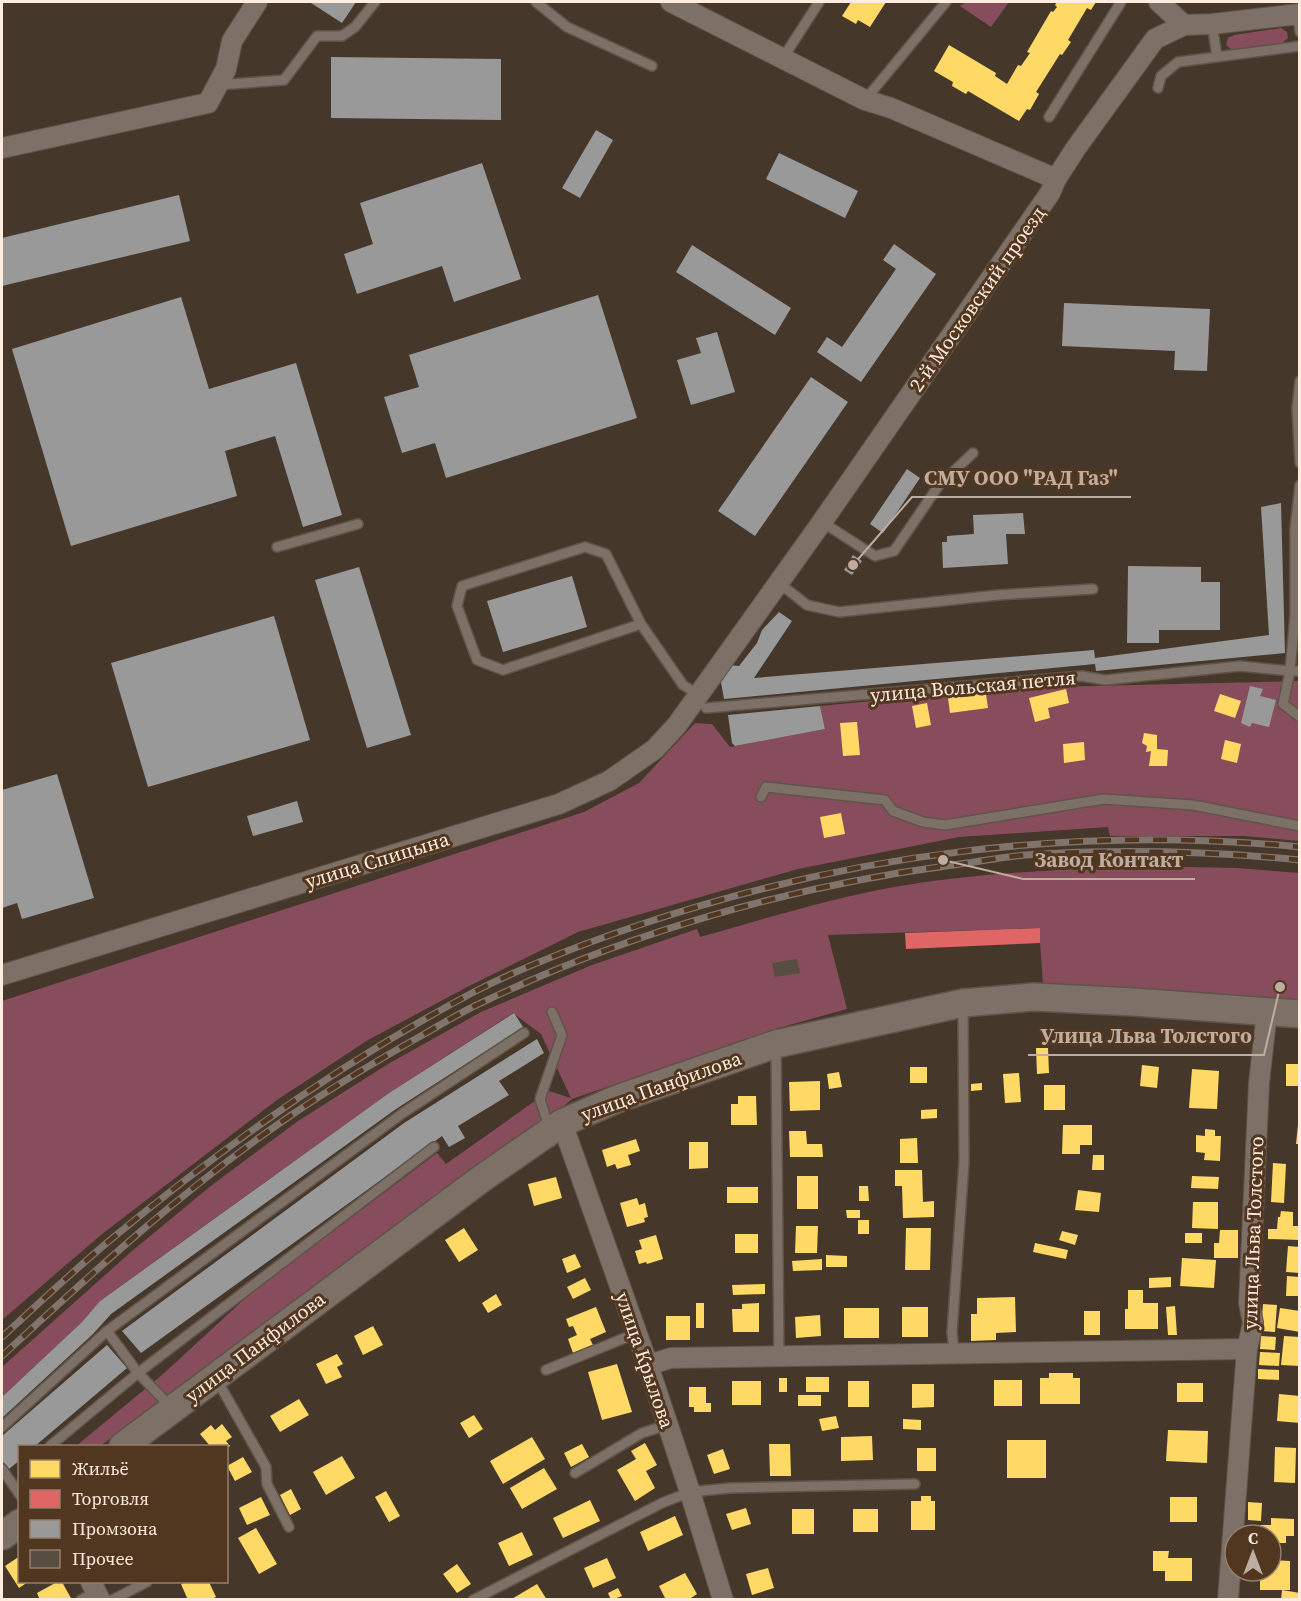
<svg xmlns="http://www.w3.org/2000/svg" width="1301" height="1601" font-family="'Source Serif 4',serif">
	<style>
		.green { fill: #874d5d }
		.homes { fill: #ffd966 }
		.shops { fill: #e06666 }
		.industry { fill: #999 }
		.building { fill: #584d41 }
		.lines { fill: none; stroke-linecap: round; stroke-linejoin: round }
		.lane-casing { stroke: #605449; stroke-width: 12 }
		.street-casing { stroke: #605449; stroke-width: 22 }
		.secondary-casing { stroke: #605449; stroke-width: 30 }
		.lane { stroke: #7d7167; stroke-width: 9 }
		.street { stroke: #7d7167; stroke-width: 20 }
		.secondary { stroke: #7d7167; stroke-width: 27 }
		.rail-casing { stroke: #80746c; stroke-width: 7 }
		.rail { stroke: #513620; stroke-width: 4.5; stroke-dasharray: 14; stroke-linecap: butt }
		.labels { text-anchor: middle; dominant-baseline: central; stroke-width: 6; stroke-linejoin: round; paint-order: stroke }
		.street-label { font-size: 20px; fill: #feecdf; stroke: #513620 }
		.leader { fill: none; stroke: #beada0; stroke-width: 2 }
		.callout-dot { fill: #beada0; stroke: #513620; stroke-width: 2 }
		.callout-label { font-size: 21px; text-anchor: middle; font-weight: bold; fill: #beada0; stroke: #513620; stroke-width: 6; stroke-linejoin: round; paint-order: stroke }
	</style>
	<rect width="100%" height="100%" fill="#46372b"/>
	<g class="green">
		<polygon points="966,2 1009,2 991,27 960,6"/>
		<polygon points="1281,28 1287,32 1288,38 1282,43 1232,50 1226,45 1228,38 1234,35"/>
		<polygon points="1299,681 1299,841 1244,836 1110,836 1108,827 959,837 798,869 578,932 469,986 368,1040 277,1100 102,1234 2,1320 2,1001 584,812 639,783 695,723 712,724 730,747 825,729 820,706 1009,688"/>
		<path d="M1138,866l99,2 62,5v130l-30,-4 -226,-15 -4,-56 -211,7 19,74 -72,20 -203,70 -23,20 -449,327h-24l86,-71 89,-82 186,-140 9,11 103,-73 22,7 -30,-64 -28,-21 -124,80 -288,207 -19,22 -80,75v-30l130,-116 80,-66 86,-64 90,-57 93,-52 111,-47 105,-36 3,8c64,-18 128,-38 194,-50 81,-14 162,-17 244,-21z"/>
	</g>
	<g class="homes">
		<polygon points="851,2 886,2 870,27 858,20 856,24 842,16"/>
		<polygon points="1057,2 1096,2 1091,10 1087,8 1068,40 1071,42 1062,55 1060,54 1036,92 1039,94 1030,110 1027,109 1019,121 968,91 966,94 952,86 953,82 934,71 949,45 996,73 995,76 1007,84 1018,65 1021,66 1030,53 1027,52 1051,11 1053,12 1057,7 1055,5"/>
		<polygon points="985,687 988,708 950,713 947,691"/>
		<polygon points="1066,689 1069,703 1048,708 1050,718 1035,722 1029,698"/>
		<polygon points="1220,694 1241,701 1235,718 1214,711"/>
		<polygon points="927,703 931,725 916,728 912,706"/>
		<polygon points="857,722 860,755 843,756 840,723"/>
		<polygon points="1144,733 1157,735 1157,749 1168,750 1167,766 1149,766 1151,751 1146,752 1147,746 1142,743"/>
		<polygon points="1225,740 1241,744 1237,763 1221,759"/>
		<polygon points="1084,742 1085,760 1064,763 1063,744"/>
		<polygon points="841,813 845,834 824,838 820,817"/>
		<polygon points="1036,1048 1048,1048 1049,1073 1037,1074"/>
		<rect x="1286" y="1064" width="14" height="22"/>
		<polygon points="1142,1065 1159,1067 1157,1088 1140,1086"/>
		<rect x="910" y="1067" width="17" height="16"/>
		<polygon points="1192,1069 1219,1071 1217,1109 1189,1108"/>
		<polygon points="839,1072 842,1087 829,1089 827,1074"/>
		<polygon points="1019,1073 1021,1102 1005,1103 1003,1074"/>
		<polygon points="820,1081 820,1110 790,1111 789,1082"/>
		<polygon points="982,1083 982,1090 971,1091 971,1084"/>
		<rect x="1044" y="1085" width="21" height="25"/>
		<polygon points="738,1096 756,1096 757,1125 731,1125 731,1104 738,1104"/>
		<polygon points="937,1109 937,1118 921,1119 921,1110"/>
		<polygon points="1063,1125 1092,1125 1092,1145 1080,1145 1080,1154 1062,1154"/>
		<polygon points="1298,1125 1300,1125 1300,1144 1296,1144"/>
		<polygon points="1205,1129 1215,1130 1215,1136 1221,1136 1220,1161 1204,1160 1205,1153 1196,1152 1196,1135 1205,1136"/>
		<polygon points="789,1131 806,1131 807,1144 822,1144 823,1157 790,1157"/>
		<polygon points="917,1138 918,1163 900,1163 900,1139"/>
		<polygon points="636,1139 640,1151 628,1155 631,1165 617,1169 615,1164 607,1167 602,1150"/>
		<polygon points="689,1142 708,1142 708,1168 689,1169"/>
		<polygon points="1093,1155 1104,1155 1104,1170 1092,1170"/>
		<polygon points="1273,1163 1286,1164 1284,1203 1271,1202"/>
		<polygon points="895,1170 922,1170 923,1202 934,1201 934,1217 903,1218 902,1186 895,1186"/>
		<rect x="797" y="1176" width="21" height="33"/>
		<polygon points="1192,1176 1219,1177 1218,1189 1191,1188"/>
		<polygon points="556,1177 562,1198 534,1206 528,1184"/>
		<polygon points="859,1186 868,1186 869,1201 859,1201"/>
		<rect x="727" y="1187" width="31" height="16"/>
		<polygon points="1078,1190 1101,1193 1099,1212 1075,1210"/>
		<polygon points="637,1198 639,1205 645,1203 648,1217 644,1218 645,1222 627,1227 620,1203"/>
		<polygon points="1193,1202 1218,1202 1218,1229 1192,1228"/>
		<polygon points="846,1210 860,1210 860,1218 847,1218"/>
		<polygon points="1281,1211 1293,1212 1293,1226 1300,1226 1300,1240 1268,1239 1268,1229 1277,1229 1278,1217 1280,1217"/>
		<rect x="858" y="1220" width="11" height="14"/>
		<polygon points="796,1226 818,1226 817,1253 795,1253"/>
		<polygon points="464,1228 478,1250 459,1262 445,1240"/>
		<polygon points="906,1228 931,1228 930,1270 905,1270"/>
		<polygon points="1220,1230 1238,1230 1238,1258 1214,1258 1214,1243 1219,1243"/>
		<polygon points="1062,1231 1078,1235 1075,1245 1059,1240"/>
		<rect x="1185" y="1233" width="17" height="10"/>
		<rect x="735" y="1234" width="23" height="19"/>
		<polygon points="656,1235 663,1259 647,1264 646,1262 639,1264 635,1251 642,1249 639,1240"/>
		<polygon points="1035,1243 1068,1250 1066,1259 1033,1252"/>
		<polygon points="1288,1246 1300,1247 1300,1273 1286,1272"/>
		<polygon points="575,1254 581,1267 567,1273 562,1259"/>
		<polygon points="826,1255 847,1256 847,1267 826,1267"/>
		<polygon points="1182,1258 1216,1260 1214,1288 1180,1286"/>
		<polygon points="822,1259 822,1270 793,1271 792,1261"/>
		<polygon points="1287,1276 1300,1277 1300,1296 1286,1296"/>
		<polygon points="1171,1277 1171,1287 1149,1288 1149,1278"/>
		<polygon points="585,1278 591,1290 573,1299 567,1287"/>
		<polygon points="765,1284 765,1294 733,1295 732,1285"/>
		<polygon points="1128,1290 1143,1290 1143,1303 1158,1303 1158,1329 1125,1329 1125,1309 1128,1309"/>
		<polygon points="496,1294 502,1305 488,1313 482,1303"/>
		<polygon points="1015,1297 1016,1332 996,1333 996,1340 971,1341 971,1314 977,1314 977,1298"/>
		<rect x="696" y="1303" width="8" height="25"/>
		<polygon points="759,1303 759,1332 733,1332 732,1309 742,1309 742,1304"/>
		<polygon points="1263,1304 1277,1305 1275,1332 1261,1331"/>
		<polygon points="1175,1306 1177,1335 1168,1335 1166,1307"/>
		<polygon points="596,1307 606,1332 590,1339 593,1345 573,1353 568,1339 577,1335 573,1326 569,1327 566,1319"/>
		<rect x="902" y="1307" width="26" height="30"/>
		<rect x="844" y="1308" width="35" height="30"/>
		<polygon points="1280,1308 1300,1311 1300,1332 1277,1328"/>
		<rect x="1084" y="1311" width="16" height="24"/>
		<polygon points="820,1315 821,1336 796,1338 795,1317"/>
		<rect x="666" y="1316" width="24" height="24"/>
		<polygon points="373,1326 383,1345 363,1355 354,1336"/>
		<polygon points="1261,1336 1276,1337 1275,1350 1260,1349"/>
		<polygon points="1284,1336 1300,1337 1300,1366 1281,1365"/>
		<polygon points="1260,1352 1280,1353 1279,1366 1259,1365"/>
		<polygon points="337,1354 343,1364 337,1367 342,1377 326,1384 316,1364"/>
		<polygon points="617,1364 632,1412 602,1420 588,1372"/>
		<polygon points="1258,1369 1279,1370 1279,1380 1258,1379"/>
		<polygon points="1049,1373 1073,1373 1073,1378 1080,1378 1080,1404 1040,1404 1040,1378 1049,1378"/>
		<rect x="806" y="1377" width="23" height="15"/>
		<rect x="779" y="1378" width="8" height="14"/>
		<rect x="994" y="1380" width="28" height="26"/>
		<rect x="732" y="1381" width="29" height="24"/>
		<rect x="848" y="1381" width="21" height="26"/>
		<rect x="1177" y="1383" width="26" height="19"/>
		<polygon points="912,1384 934,1384 934,1407 912,1408"/>
		<polygon points="689,1387 706,1387 706,1403 711,1403 711,1412 694,1412 694,1407 689,1407"/>
		<polygon points="1279,1394 1300,1396 1300,1423 1277,1421"/>
		<rect x="798" y="1395" width="23" height="11"/>
		<polygon points="299,1399 309,1415 280,1432 270,1416"/>
		<polygon points="474,1415 483,1429 469,1438 460,1423"/>
		<polygon points="836,1416 839,1428 822,1431 819,1419"/>
		<polygon points="903,1419 921,1420 921,1430 903,1429"/>
		<polygon points="222,1424 232,1437 226,1441 230,1446 226,1449 226,1446 210,1446 200,1434 211,1425 215,1430"/>
		<polygon points="1168,1430 1208,1431 1207,1463 1166,1461"/>
		<polygon points="872,1436 873,1460 841,1461 841,1437"/>
		<polygon points="532,1437 545,1459 503,1484 490,1461"/>
		<rect x="1007" y="1440" width="39" height="38"/>
		<polygon points="645,1443 657,1465 646,1471 655,1488 635,1501 617,1470 636,1459 631,1451"/>
		<polygon points="582,1444 589,1457 571,1467 564,1453"/>
		<polygon points="769,1444 790,1444 791,1476 770,1476"/>
		<polygon points="1275,1447 1296,1448 1295,1483 1274,1482"/>
		<rect x="917" y="1448" width="19" height="23"/>
		<polygon points="723,1449 730,1469 714,1474 707,1455"/>
		<polygon points="342,1456 355,1478 326,1495 313,1472"/>
		<polygon points="243,1457 252,1472 235,1481 227,1466"/>
		<polygon points="544,1468 557,1489 522,1509 510,1488"/>
		<polygon points="291,1489 301,1509 290,1515 280,1495"/>
		<polygon points="386,1491 400,1516 389,1522 375,1497"/>
		<polygon points="921,1496 931,1496 931,1501 935,1501 935,1530 911,1530 911,1501 921,1501"/>
		<polygon points="261,1497 270,1515 247,1525 239,1508"/>
		<rect x="1170" y="1497" width="27" height="25"/>
		<polygon points="590,1500 600,1521 563,1538 553,1518"/>
		<polygon points="1248,1502 1262,1503 1261,1521 1248,1520"/>
		<polygon points="746,1508 751,1524 732,1530 726,1514"/>
		<rect x="792" y="1509" width="22" height="25"/>
		<rect x="853" y="1509" width="25" height="23"/>
		<polygon points="675,1516 683,1535 648,1551 640,1532"/>
		<polygon points="1271,1518 1294,1519 1294,1536 1286,1536 1286,1543 1271,1543 1271,1535 1255,1535 1255,1525 1271,1525"/>
		<polygon points="256,1528 277,1564 259,1574 238,1538"/>
		<polygon points="522,1532 533,1555 509,1566 498,1543"/>
		<polygon points="1153,1551 1169,1551 1168,1558 1192,1558 1192,1581 1165,1581 1165,1571 1153,1571"/>
		<polygon points="20,1556 20,1582 28,1582 19,1588 5,1566"/>
		<polygon points="607,1558 616,1578 593,1588 584,1568"/>
		<polygon points="1271,1560 1290,1561 1290,1590 1260,1590 1260,1571 1271,1571"/>
		<polygon points="457,1564 471,1584 457,1593 443,1574"/>
		<polygon points="768,1568 774,1588 752,1595 746,1574"/>
		<polygon points="685,1573 697,1594 688,1600 666,1600 659,1586"/>
		<polygon points="57,1582 62,1582 72,1600 40,1600 37,1593"/>
		<polygon points="187,1582 209,1582 216,1597 209,1600 188,1600 181,1584"/>
		<polygon points="537,1584 547,1600 510,1600"/>
		<polygon points="618,1588 622,1596 611,1600 608,1593"/>
		<polygon points="1282,1590 1300,1593 1300,1600 1281,1600"/>
	</g>
	<polygon class="shops" points="1040,928 1040,943 906,949 905,933"/>
	<g class="industry">
		<polygon points="312,2 356,2 342,23 311,3"/>
		<polygon points="331,57 501,59 501,120 331,118"/>
		<polygon points="596,130 613,140 580,198 562,188"/>
		<polygon points="779,153 858,191 845,218 766,179"/>
		<polygon points="482,163 521,279 454,302 442,266 357,294 344,254 373,244 360,203"/>
		<polygon points="179,195 190,241 2,286 2,238"/>
		<polygon points="894,244 936,274 861,382 817,352 827,337 842,347 896,269 883,260"/>
		<polygon points="692,245 791,308 775,335 676,272"/>
		<polygon points="598,295 637,418 446,478 435,443 402,453 384,397 419,387 409,355"/>
		<polygon points="181,297 209,389 296,363 342,515 303,527 275,436 225,451 237,496 71,546 12,349"/>
		<polygon points="1064,303 1210,309 1207,371 1174,370 1175,351 1062,346"/>
		<polygon points="717,332 735,392 691,405 677,360 701,353 696,338"/>
		<polygon points="811,377 848,402 755,536 718,511"/>
		<polygon points="907,469 920,478 883,533 870,524"/>
		<polygon points="1281,503 1285,653 1096,671 1095,664 724,699 721,682 729,665 739,666 757,643 762,630 779,612 792,621 754,678 1094,650 1095,658 1269,635 1261,507"/>
		<polygon points="1023,513 1025,534 1006,534 1008,564 943,568 942,542 947,542 947,536 974,534 973,515"/>
		<polygon points="853,555 862,561 852,575 844,570"/>
		<polygon points="1128,566 1201,567 1201,582 1220,582 1220,630 1159,630 1159,643 1127,643"/>
		<polygon points="359,567 411,735 367,748 315,580"/>
		<polygon points="572,576 587,627 503,652 487,601"/>
		<polygon points="274,616 310,740 148,787 111,663"/>
		<polygon points="1250,686 1263,689 1260,696 1276,700 1269,727 1252,723 1250,727 1241,723"/>
		<polygon points="820,706 825,729 735,746 732,743 728,715"/>
		<polygon points="57,774 94,898 22,919 17,903 2,908 2,790"/>
		<polygon points="297,801 303,822 253,836 247,816"/>
		<polygon points="514,1013 523,1027 396,1109 111,1314 93,1334 2,1418 2,1397 82,1322 100,1301 389,1093"/>
		<polygon points="537,1039 544,1053 499,1081 509,1095 458,1126 465,1138 449,1147 442,1136 141,1353 122,1331 404,1123"/>
		<polygon points="107,1345 127,1368 35,1446 20,1446 20,1460 9,1469 2,1461 2,1436"/>
	</g>
	<polygon class="building" points="797,959 800,973 775,977 772,963"/>
	<g class="lines">
		<defs>
			<g id="lane">
				<polyline points="536,2 567,27 652,66"/>
				<polyline points="1298,14 1300,32"/>
				<polyline points="1212,24 1217,56"/>
				<polyline points="783,58 819,2"/>
				<polyline points="218,85 284,80 317,36 342,36 355,27 375,2"/>
				<polyline points="1158,88 1161,76 1178,62 1300,46"/>
				<polyline points="865,100 946,2"/>
				<polyline points="1049,117 1121,2"/>
				<polyline points="1300,381 1297,408 1300,463"/>
				<polyline points="822,522 875,556 894,551 939,485 973,453"/>
				<polyline points="277,547 358,524"/>
				<polyline points="779,583 807,605 839,612 998,595 1093,589"/>
				<polyline points="641,624 606,554 585,547 462,586 457,606 477,660 503,670 641,624 683,685 699,695"/>
				<polyline points="1300,671 1290,671 1283,704 1300,717"/>
				<polyline points="706,708 1082,676 1105,680 1240,666 1290,671 1295,616 1295,529 1300,485"/>
				<polyline points="761,797 766,787 885,800 893,811 923,822 945,825 1104,799 1193,805 1300,826"/>
				<polyline points="776,1048 779,1358"/>
				<polyline points="549,1128 540,1099 562,1035 552,1012"/>
				<polyline points="107,1331 138,1373 171,1407"/>
				<polyline points="954,1352 952,1332 964,1163 963,1006"/>
				<polyline points="546,1370 637,1333"/>
				<polyline points="217,1380 266,1467 267,1484 289,1527"/>
				<polyline points="2,1427 107,1331 403,1113 524,1033"/>
				<polyline points="50,1446 138,1373 434,1147"/>
				<polyline points="2,1469 20,1495"/>
				<polyline points="575,1473 642,1433 667,1425"/>
				<polyline points="81,1600 96,1591"/>
				<polyline points="112,1600 147,1582"/>
				<polyline points="473,1600 662,1503 690,1492 730,1488 915,1484"/>
			</g>
			<g id="street">
				<polyline points="671,2 865,100 891,108 1056,179"/>
				<polyline points="1159,2 1184,25"/>
				<polyline points="2,148 208,103 226,69 232,41 257,2"/>
				<polyline points="2,975 559,804 609,781 655,749 677,725 822,522 1050,193 1056,179 1076,148 1155,39 1184,25 1212,24 1300,14"/>
				<polyline points="562,1123 648,1365 690,1492 723,1600"/>
				<polyline points="648,1365 671,1358 1247,1349"/>
				<polyline points="91,1582 100,1600"/>
				<polyline points="1228,1600 1247,1349 1253,1323 1249,1303 1259,1083 1267,1011"/>
			</g>
			<g id="secondary">
				<polyline points="123,1446 481,1179 562,1123 617,1099 776,1044 963,1003 1033,997 1134,1002 1300,1014"/>
				<polyline points="2,1536 20,1523"/>
			</g>
		</defs>
		<use href="#lane" class="lane-casing"/>
		<use href="#street" class="street-casing"/>
		<use href="#secondary" class="secondary-casing"/>
		<use href="#lane" class="lane"/>
		<use href="#street" class="street"/>
		<use href="#secondary" class="secondary"/>
		<defs>
			<g id="rail">
				<path d="M2,1337c35,-32 70,-65 107,-96 113,-94 233,-179 363,-248 52,-27 111,-49 167,-68 211,-71 438,-100 661,-78"/>
				<path d="M2,1356c92,-85 184,-169 288,-240 44,-30 90,-57 136,-83 19,-11 37,-22 57,-31 147,-70 309,-116 470,-137 24,-3 48,-8 72,-10 91,-6 183,-4 275,5"/>
			</g>
		</defs>
		<use href="#rail" class="rail-casing"/>
		<use href="#rail" class="rail"/>
	</g>
	<g class="labels">
		<g class="street-label">
			<text transform="translate(977 299) rotate(-55)">2-й Московский проезд</text>
			<text transform="translate(973 686) rotate(-5)">улица Вольская петля</text>
			<text transform="translate(377 860) rotate(-17)">улица Спицына</text>
			<text transform="translate(661 1086) rotate(-20)">улица Панфилова</text>
			<text transform="translate(1253 1233) rotate(-88)">улица Льва Толстого</text>
			<text transform="translate(255 1347) rotate(-37)">улица Панфилова</text>
			<text transform="translate(645 1360) rotate(71)">улица Крылова</text>
		</g>
	</g>
	<path class="leader" d="M853 565L912 497H1131M943 860L1023 879H1195M1280 987L1264 1055H1028"/>
	<g class="callout-dot">
		<circle cx="853" cy="565" r="6"/>
		<circle cx="943" cy="860" r="6"/>
		<circle cx="1280" cy="987" r="6"/>
	</g>
	<g class="callout-label">
		<text x="1021" y="485">СМУ ООО "РАД Газ"</text>
		<text x="1109" y="867">Завод Контакт</text>
		<text x="1146" y="1043">Улица Льва Толстого</text>
	</g>
	<rect width="1301" height="1601" fill="none" stroke="#feecdf" stroke-width="6"/>
	<rect x="18" y="1445" width="210" height="138" fill="#513620" stroke="#967f6c" stroke-width="1.5"/>
	<rect x="30" y="1460" width="30" height="18" fill="#ffd966" stroke="#967f6c" stroke-width="1.5"/>
	<text x="72" y="1475" font-size="18" fill="#feecdf">Жильё</text>
	<rect x="30" y="1490" width="30" height="18" fill="#e06666" stroke="#967f6c" stroke-width="1.5"/>
	<text x="72" y="1505" font-size="18" fill="#feecdf">Торговля</text>
	<rect x="30" y="1520" width="30" height="18" fill="#999999" stroke="#967f6c" stroke-width="1.5"/>
	<text x="72" y="1535" font-size="18" fill="#feecdf">Промзона</text>
	<rect x="30" y="1550" width="30" height="18" fill="#584d41" stroke="#967f6c" stroke-width="1.5"/>
	<text x="72" y="1565" font-size="18" fill="#feecdf">Прочее</text>
	<g transform="translate(1253 1553)"><circle r="28" fill="#513620" stroke="#967f6c" stroke-width="1.5"/>
	<path d="M0-4.5L10 22L0 15L-10 22Z" fill="#beada0"/>
	<text y="-9" font-size="16" font-weight="bold" text-anchor="middle" fill="#feecdf">С</text>
	</g>
</svg>
